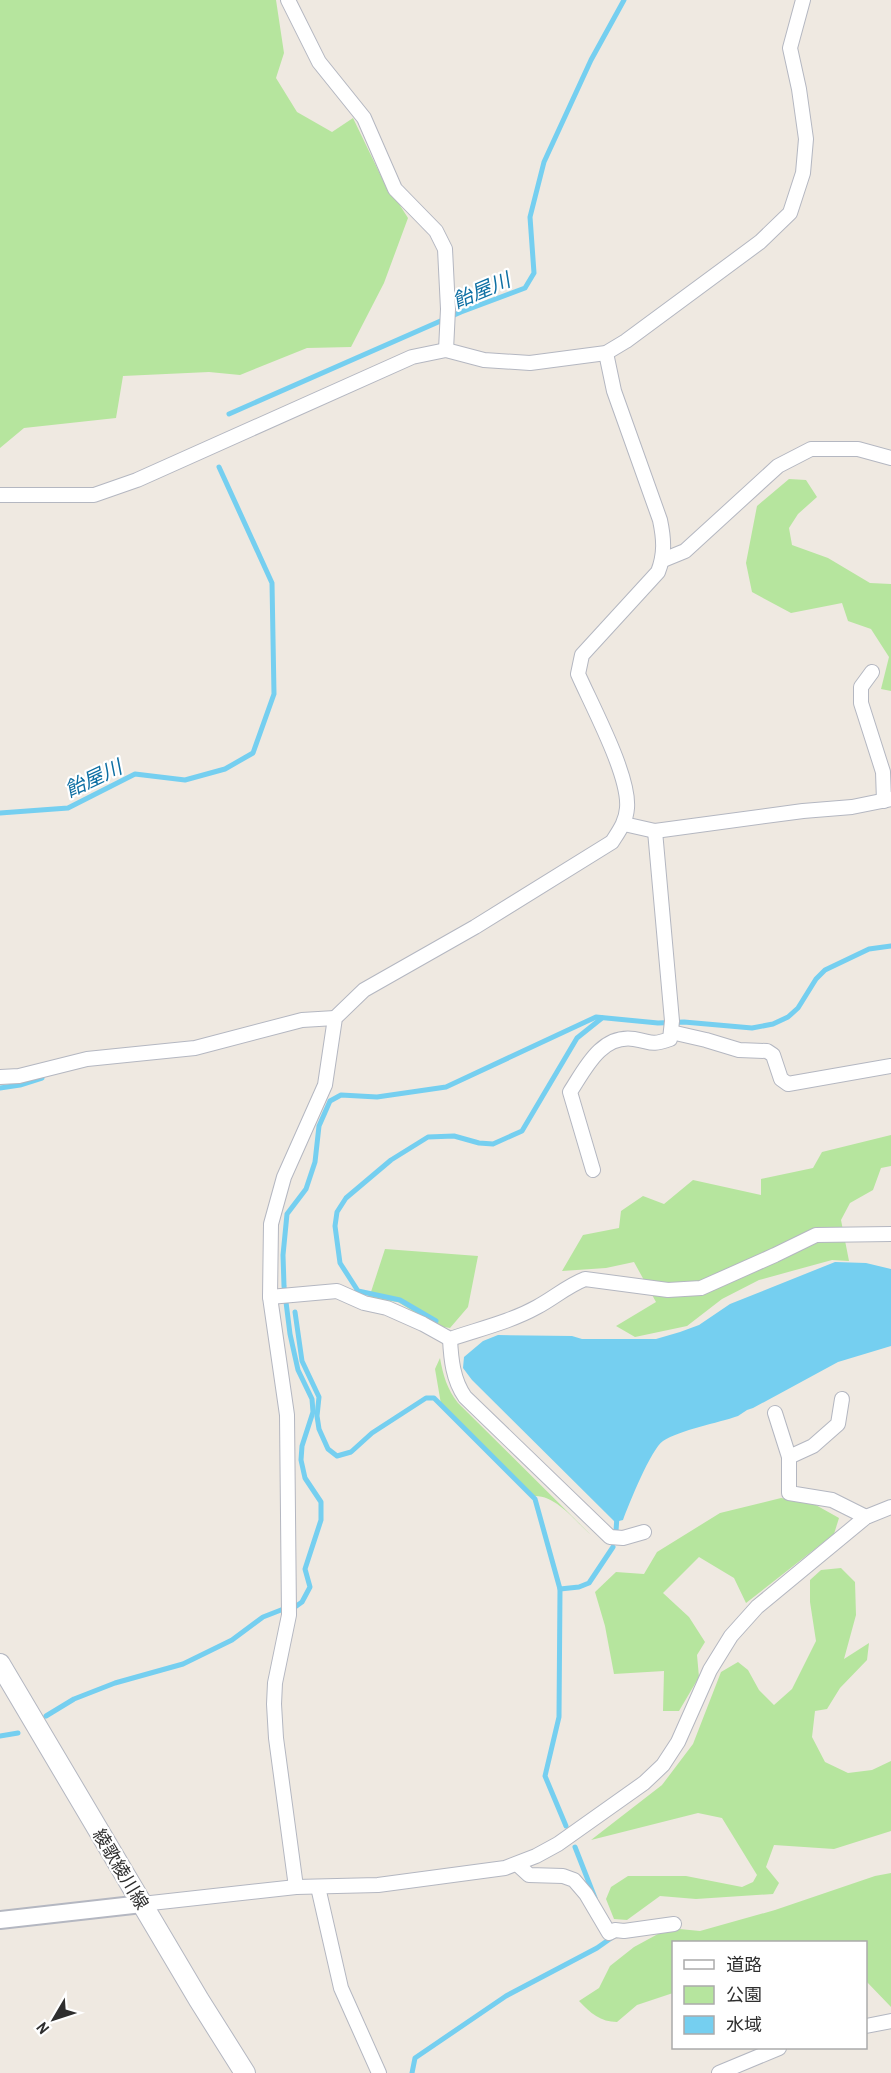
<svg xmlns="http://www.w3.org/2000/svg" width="891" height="2073" font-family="'Archivo Narrow','Noto Sans JP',sans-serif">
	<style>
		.green { fill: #b6e59e }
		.water { fill: #75cff0 }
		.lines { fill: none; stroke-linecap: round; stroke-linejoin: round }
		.stream { stroke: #75cff0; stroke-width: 5 }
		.minor-casing { stroke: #b4b7c1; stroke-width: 16 }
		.tertiary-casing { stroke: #b4b7c1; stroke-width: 20 }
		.secondary-casing { stroke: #b4b7c1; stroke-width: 22 }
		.minor { stroke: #fff; stroke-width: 14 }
		.tertiary { stroke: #fff; stroke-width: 16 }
		.secondary { stroke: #fff; stroke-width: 20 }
		.labels { text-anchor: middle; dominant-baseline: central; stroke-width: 4.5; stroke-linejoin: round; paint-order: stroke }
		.street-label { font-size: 18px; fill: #2e2e2e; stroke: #fff }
		.water-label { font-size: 20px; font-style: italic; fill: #0d6fa3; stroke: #fff }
	</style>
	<rect width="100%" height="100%" fill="#efe9e1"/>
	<g class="green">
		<polygon points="0,0 276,0 284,53 276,78 297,112 332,132 353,118 380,174 408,218 384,283 351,347 307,348 240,375 209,372 123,376 116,418 24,428 0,448"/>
		<polygon points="789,479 806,480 817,497 798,514 789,528 792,545 828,558 870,583 891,584 891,691 881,689 889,657 871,629 848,621 842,603 791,613 752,592 746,563 757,506"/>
		<polygon points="891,1135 891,1166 881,1168 873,1190 850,1203 841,1220 849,1261 832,1260 759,1280 722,1299 687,1326 635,1337 616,1326 656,1302 634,1262 606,1268 562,1271 583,1235 619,1228 621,1211 643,1196 664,1204 693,1180 761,1195 761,1179 813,1168 822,1152"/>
		<polygon points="385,1249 478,1256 468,1307 450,1328 437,1326 398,1302 369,1298"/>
		<path d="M440,1358c3,17 7,31 18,45l133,132c-16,-14 -35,-40 -57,-39l-93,-92 -6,-35z"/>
		<polygon points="781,1498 814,1504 839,1518 834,1534 746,1603 734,1578 699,1557 663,1593 689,1617 705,1642 697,1655 699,1677 679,1711 663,1711 664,1671 614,1674 605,1626 595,1592 616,1572 644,1574 657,1552 720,1513"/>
		<polygon points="841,1568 855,1582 856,1615 844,1659 869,1643 867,1660 840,1688 827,1709 815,1711 812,1737 825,1762 848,1773 872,1770 891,1761 891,1831 834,1849 774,1845 766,1867 779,1883 773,1894 696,1899 660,1896 627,1920 614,1919 606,1899 611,1887 628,1876 686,1876 742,1887 753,1882 757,1875 722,1818 698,1813 591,1840 662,1785 693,1744 721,1672 738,1662 748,1670 759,1690 774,1705 792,1689 816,1641 810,1602 810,1580 821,1570"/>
		<path d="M891,1873v134l-25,-26v-39h-192l-1,51 -36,12 -20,17c-16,0 -27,-9 -38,-21l20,-13 11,-22 24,-19 35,-19 31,3 75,-21 100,-34z"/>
	</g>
	<path class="water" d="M835,1262l31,1 25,6v77l-53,16 -85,46 -6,2 -9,6c-20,7 -58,14 -75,25 -12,8 -34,63 -40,79l-8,2 -143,-142 -9,-12 1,-11 19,-16 15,-6 74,1 10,3h74l24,-7 19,-7 31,-21z"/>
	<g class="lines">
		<g class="stream">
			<polyline points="229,414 461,312 525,288 534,273 530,217 544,162 591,60 624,0"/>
			<polyline points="0,813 68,808 135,774 185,780 225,769 253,753 274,694 272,583 219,467"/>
			<polyline points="0,1088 20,1085 42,1078"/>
			<polyline points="295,1312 302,1361 319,1397 317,1416 319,1429 328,1449 337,1456 351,1452 372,1433 426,1398 434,1398 535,1499 560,1589 559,1717 545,1776 566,1826"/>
			<polyline points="436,1321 400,1300 358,1291 340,1263 335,1226 337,1212 346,1198 391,1160 428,1137 454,1136 479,1143 493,1144 522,1131 577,1038 602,1018"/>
			<polyline points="616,1531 617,1516"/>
			<polyline points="560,1589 579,1587 589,1583 613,1547"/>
			<polyline points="46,1716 74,1699 115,1683 183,1664 232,1640 263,1617 281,1610 295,1607 302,1602 310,1587 305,1569 321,1520 321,1502 305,1478 301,1460 302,1446 313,1412 312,1399 298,1370 290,1334 284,1286 283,1255 287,1214 306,1189 315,1162 319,1126 330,1101 341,1095 377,1097 446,1087 596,1017 658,1023 684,1022 752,1028 773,1024 788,1017 798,1008 816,979 825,970 869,949 891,946"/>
			<polyline points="0,1736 18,1733"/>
			<polyline points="575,1847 595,1898"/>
			<polyline points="412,2073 415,2058 506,1996 597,1948 614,1936"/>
		</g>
		<defs>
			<g id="minor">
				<polyline points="288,0 319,62 364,118 395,189 436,231 445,249 448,309 446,350"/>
				<polyline points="0,495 94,495 137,480 412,357 446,350 484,360 530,363 606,353 626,341 760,242 790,213 803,173 806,139 799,89 790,48 803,0"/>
				<polyline points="663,560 685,551 778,466 811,449 858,449 891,458"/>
				<polyline points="872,672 861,687 861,703 883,772 884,801"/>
				<polyline points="624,824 655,831 803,811 852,807 891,799"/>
				<polyline points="671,1032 706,1040 739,1050 767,1051 773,1055 781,1079 788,1084 891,1066"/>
				<polyline points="0,1077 19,1076 87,1059 195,1048 302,1020 335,1018"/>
				<path d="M593,1170l-23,-78c15,-23 31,-58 64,-53 19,3 15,7 36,0l2,-18 -17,-190"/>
				<path d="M270,1297l67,-6 27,12 23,5 36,16 27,15c29,-10 60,-17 87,-32 17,-9 30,-21 48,-28l83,11 33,-2 74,-33 41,-20 75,-1"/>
				<path d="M450,1339c1,20 3,41 15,58l145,140 13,1 21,-6"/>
				<polyline points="775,1413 789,1457 789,1493 832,1500 866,1517"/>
				<polyline points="789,1457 813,1446 838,1424 842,1399"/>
				<polyline points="517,1864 529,1875 563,1876 574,1880 586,1894 609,1933 615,1930 624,1931 674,1924"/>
				<path d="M296,1887l-20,-149 -2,-34 1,-21 14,-68 -2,-200 -17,-118 1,-73 13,-47 41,-92 10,-67 29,-28 111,-63 137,-85c7,-11 14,-20 15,-34 3,-32 -35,-102 -49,-134l4,-19 76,-83c7,-18 6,-33 2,-52l-46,-129 -8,-38"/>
				<polyline points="318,1887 341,1988 379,2073"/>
				<polyline points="142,1904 296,1887 378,1885 505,1868 536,1856 558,1844 644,1783 663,1765 678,1742 710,1670 731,1636 757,1607 866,1517 891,1507"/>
				<polyline points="866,2026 891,2021"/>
				<polyline points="719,2073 779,2048"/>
			</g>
			<polyline id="tertiary" points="0,1920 142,1904"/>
			<polyline id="secondary" points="0,1664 199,2000 245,2073"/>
		</defs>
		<use href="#minor" class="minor-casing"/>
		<use href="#tertiary" class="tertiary-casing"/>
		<use href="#secondary" class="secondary-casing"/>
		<use href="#minor" class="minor"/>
		<use href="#tertiary" class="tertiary"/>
		<use href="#secondary" class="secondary"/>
	</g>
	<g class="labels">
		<g class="street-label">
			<text transform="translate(121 1869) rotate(59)">綾歌綾川線</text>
		</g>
		<g class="water-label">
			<text transform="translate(481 290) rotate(-23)">飴屋川</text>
			<text transform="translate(93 778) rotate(-25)">飴屋川</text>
		</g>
	</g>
	<rect x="672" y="1941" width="195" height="108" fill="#ffffff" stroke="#ababab" stroke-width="1.5"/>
	<rect x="684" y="1960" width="30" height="9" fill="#ffffff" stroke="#ababab" stroke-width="1.5"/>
	<text x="726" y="1971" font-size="18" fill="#2e2e2e">道路</text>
	<rect x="684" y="1986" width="30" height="18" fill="#b6e59e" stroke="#ababab" stroke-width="1.5"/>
	<text x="726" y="2001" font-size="18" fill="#2e2e2e">公園</text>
	<rect x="684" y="2016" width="30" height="18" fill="#75cff0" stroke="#ababab" stroke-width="1.5"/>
	<text x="726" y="2031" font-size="18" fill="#2e2e2e">水域</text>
	<g transform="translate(54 2019) rotate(231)" stroke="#ffffff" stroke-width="4.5" paint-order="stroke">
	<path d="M0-4.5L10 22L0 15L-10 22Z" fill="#2e2e2e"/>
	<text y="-9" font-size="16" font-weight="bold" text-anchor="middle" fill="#2e2e2e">N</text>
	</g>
</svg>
